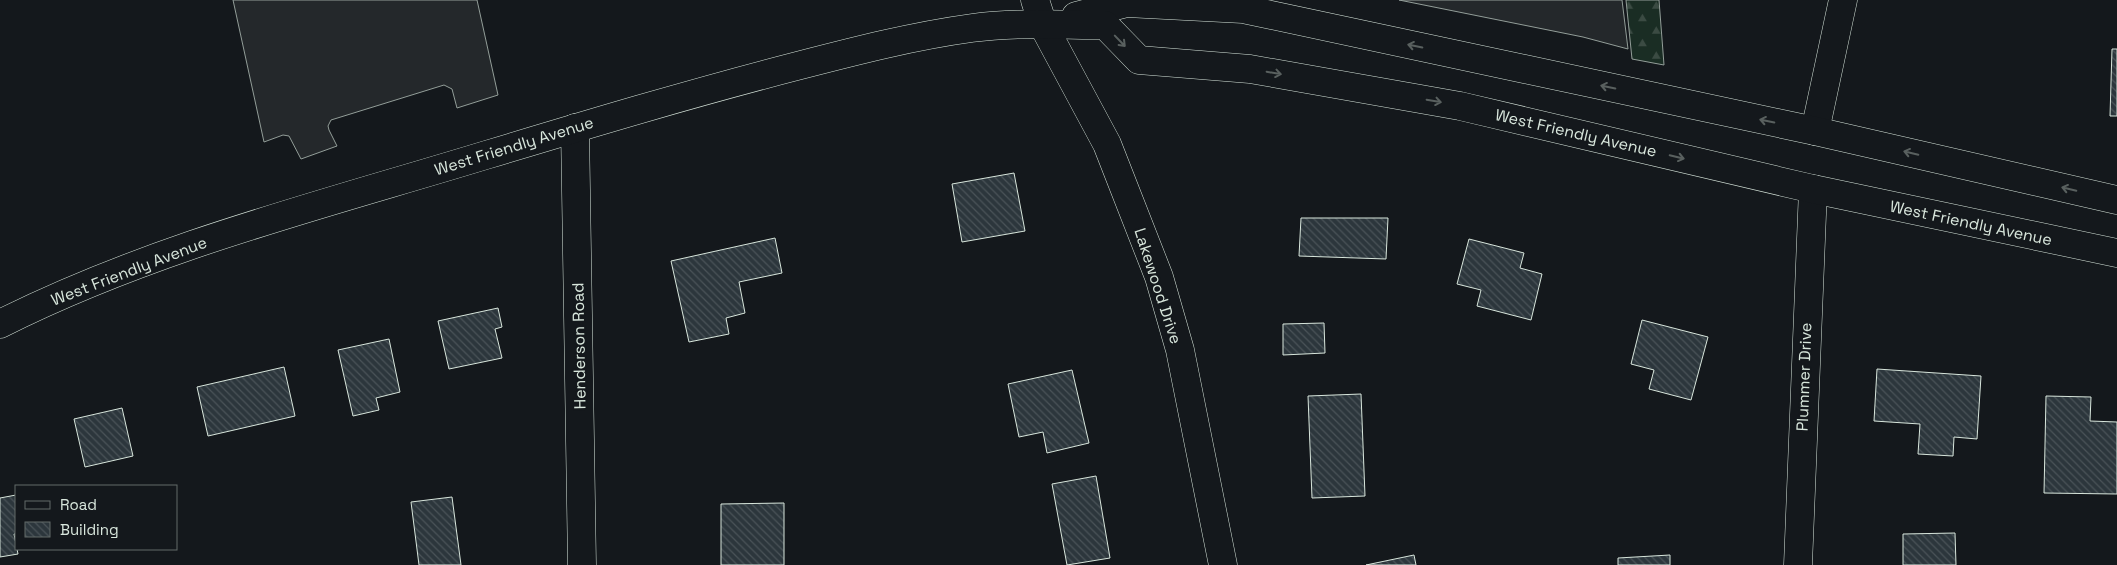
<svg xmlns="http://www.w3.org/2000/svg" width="2117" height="565" font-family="'Space Grotesk',sans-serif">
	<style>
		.forest { fill: url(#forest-firs); stroke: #939e99 }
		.parking { fill: #24282b; stroke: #939e99 }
		.building { fill: url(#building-back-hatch); stroke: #d8e6dc }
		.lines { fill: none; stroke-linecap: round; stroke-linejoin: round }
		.minor-casing { stroke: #d8e6dc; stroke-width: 29 }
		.secondary-casing { stroke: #d8e6dc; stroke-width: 29 }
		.minor { stroke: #14181c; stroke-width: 28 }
		.secondary { stroke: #14181c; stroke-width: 28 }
		.oneway { stroke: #59605f }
		.labels { text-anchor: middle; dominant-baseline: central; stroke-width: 4; stroke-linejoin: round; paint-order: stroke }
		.street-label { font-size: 16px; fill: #d8e6dc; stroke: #14181c }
	</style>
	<defs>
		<pattern id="forest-firs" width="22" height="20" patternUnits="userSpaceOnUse" patternTransform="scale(1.25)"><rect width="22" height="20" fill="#1a2d24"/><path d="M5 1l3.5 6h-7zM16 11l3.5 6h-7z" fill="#3b4b43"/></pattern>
		<pattern id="building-back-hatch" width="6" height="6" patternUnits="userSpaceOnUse" patternTransform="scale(1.25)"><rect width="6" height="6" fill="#2c363c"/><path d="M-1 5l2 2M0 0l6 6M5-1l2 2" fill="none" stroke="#4a5358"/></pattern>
	</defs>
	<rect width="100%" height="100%" fill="#14181c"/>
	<polygon class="forest" points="1626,0 1659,0 1664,65 1632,59"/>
	<g class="parking">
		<polygon points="233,0 477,0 498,95 457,108 452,89 444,85 331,120 328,126 329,130 337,146 301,159 289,136 283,135 264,142"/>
		<polygon points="1399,0 1622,0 1628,49 1583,37"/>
	</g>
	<g class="building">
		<polygon points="2112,49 2117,49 2117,116 2110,116"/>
		<polygon points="1014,173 1025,231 962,242 952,184"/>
		<polygon points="1301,218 1388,218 1386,259 1299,256"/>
		<polygon points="775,238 782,273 739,282 745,313 726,318 729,334 689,342 671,261"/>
		<polygon points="1469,239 1524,253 1520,268 1542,274 1531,320 1477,306 1481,290 1457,284"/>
		<polygon points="498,308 502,327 495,329 502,358 449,369 438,321"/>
		<polygon points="1642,320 1708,337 1691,400 1649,389 1654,370 1631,364"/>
		<polygon points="1324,323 1325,353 1283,355 1283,324"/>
		<polygon points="389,339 400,392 376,398 379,410 353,416 338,350"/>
		<polygon points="284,367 295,416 208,436 197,387"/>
		<polygon points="1877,369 1981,376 1977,439 1954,437 1953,456 1918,454 1920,424 1874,421"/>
		<polygon points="1072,370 1089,443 1047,453 1043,432 1019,437 1008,384"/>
		<polygon points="1361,394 1365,496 1312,498 1308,396"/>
		<polygon points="2046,396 2091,397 2090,421 2117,422 2117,494 2044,493"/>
		<polygon points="122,408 133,456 85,467 74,419"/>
		<polygon points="1096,476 1110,558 1067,565 1052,484"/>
		<polygon points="16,495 16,534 14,534 18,554 0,557 0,498"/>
		<polygon points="452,497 461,565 419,565 411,502"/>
		<polygon points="784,503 784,565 721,565 721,504"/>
		<polygon points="1955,533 1956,565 1903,565 1903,534"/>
		<polygon points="1414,555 1416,565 1366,565"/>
		<polygon points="1670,555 1670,565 1618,565 1618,558"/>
	</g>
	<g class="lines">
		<defs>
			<g id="minor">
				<polyline points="1043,25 1107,144 1159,277 1180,350 1223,565"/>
				<polyline points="575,128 582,565"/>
				<polyline points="1815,131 1843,0"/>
				<polyline points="1798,565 1813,189"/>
			</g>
			<g id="secondary">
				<polyline points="1035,0 1043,25"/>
				<polyline points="1076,16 1127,3 1243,9 1815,131 2117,200"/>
				<path d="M0,324c153,-77 322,-119 486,-169 103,-31 206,-62 311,-89 58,-15 116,-30 175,-38 43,-6 89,-3 133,-3l34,35 111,9 210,37 353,83 304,64"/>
			</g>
		</defs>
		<use href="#minor" class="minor-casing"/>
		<use href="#secondary" class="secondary-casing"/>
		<use href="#minor" class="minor"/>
		<use href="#secondary" class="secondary"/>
	</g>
	<defs><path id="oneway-shaft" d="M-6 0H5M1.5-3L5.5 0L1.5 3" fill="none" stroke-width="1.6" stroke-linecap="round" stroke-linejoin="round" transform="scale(1.25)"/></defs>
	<g class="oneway">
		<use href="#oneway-shaft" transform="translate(1120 41) rotate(46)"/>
		<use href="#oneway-shaft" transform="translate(1415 46) rotate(-168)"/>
		<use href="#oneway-shaft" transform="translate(1274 73) rotate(10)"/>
		<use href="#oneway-shaft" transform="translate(1608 87) rotate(-168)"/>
		<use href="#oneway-shaft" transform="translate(1434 101) rotate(10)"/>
		<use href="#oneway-shaft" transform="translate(1767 121) rotate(-168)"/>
		<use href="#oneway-shaft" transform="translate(1911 153) rotate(-167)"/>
		<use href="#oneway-shaft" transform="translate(1677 157) rotate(13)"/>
		<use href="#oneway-shaft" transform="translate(2069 189) rotate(-167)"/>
	</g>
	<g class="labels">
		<g class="street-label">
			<text transform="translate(1576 133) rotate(13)">West Friendly Avenue</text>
			<text transform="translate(514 146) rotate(-17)">West Friendly Avenue</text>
			<text transform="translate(1971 223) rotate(12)">West Friendly Avenue</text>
			<text transform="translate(129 271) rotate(-21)">West Friendly Avenue</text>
			<text transform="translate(1158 286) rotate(72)">Lakewood Drive</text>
			<text transform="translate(579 346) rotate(-91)">Henderson Road</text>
			<text transform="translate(1804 377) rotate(-88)">Plummer Drive</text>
		</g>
	</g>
	<rect x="15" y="485" width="162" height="65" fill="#14181c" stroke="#626a69"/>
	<rect x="25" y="501" width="25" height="8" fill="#14181c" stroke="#626a69"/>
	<text x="60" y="510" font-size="15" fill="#d8e6dc">Road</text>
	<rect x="25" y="522" width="25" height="15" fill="url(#building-back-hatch)" stroke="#626a69"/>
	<text x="60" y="535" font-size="15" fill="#d8e6dc">Building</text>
</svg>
